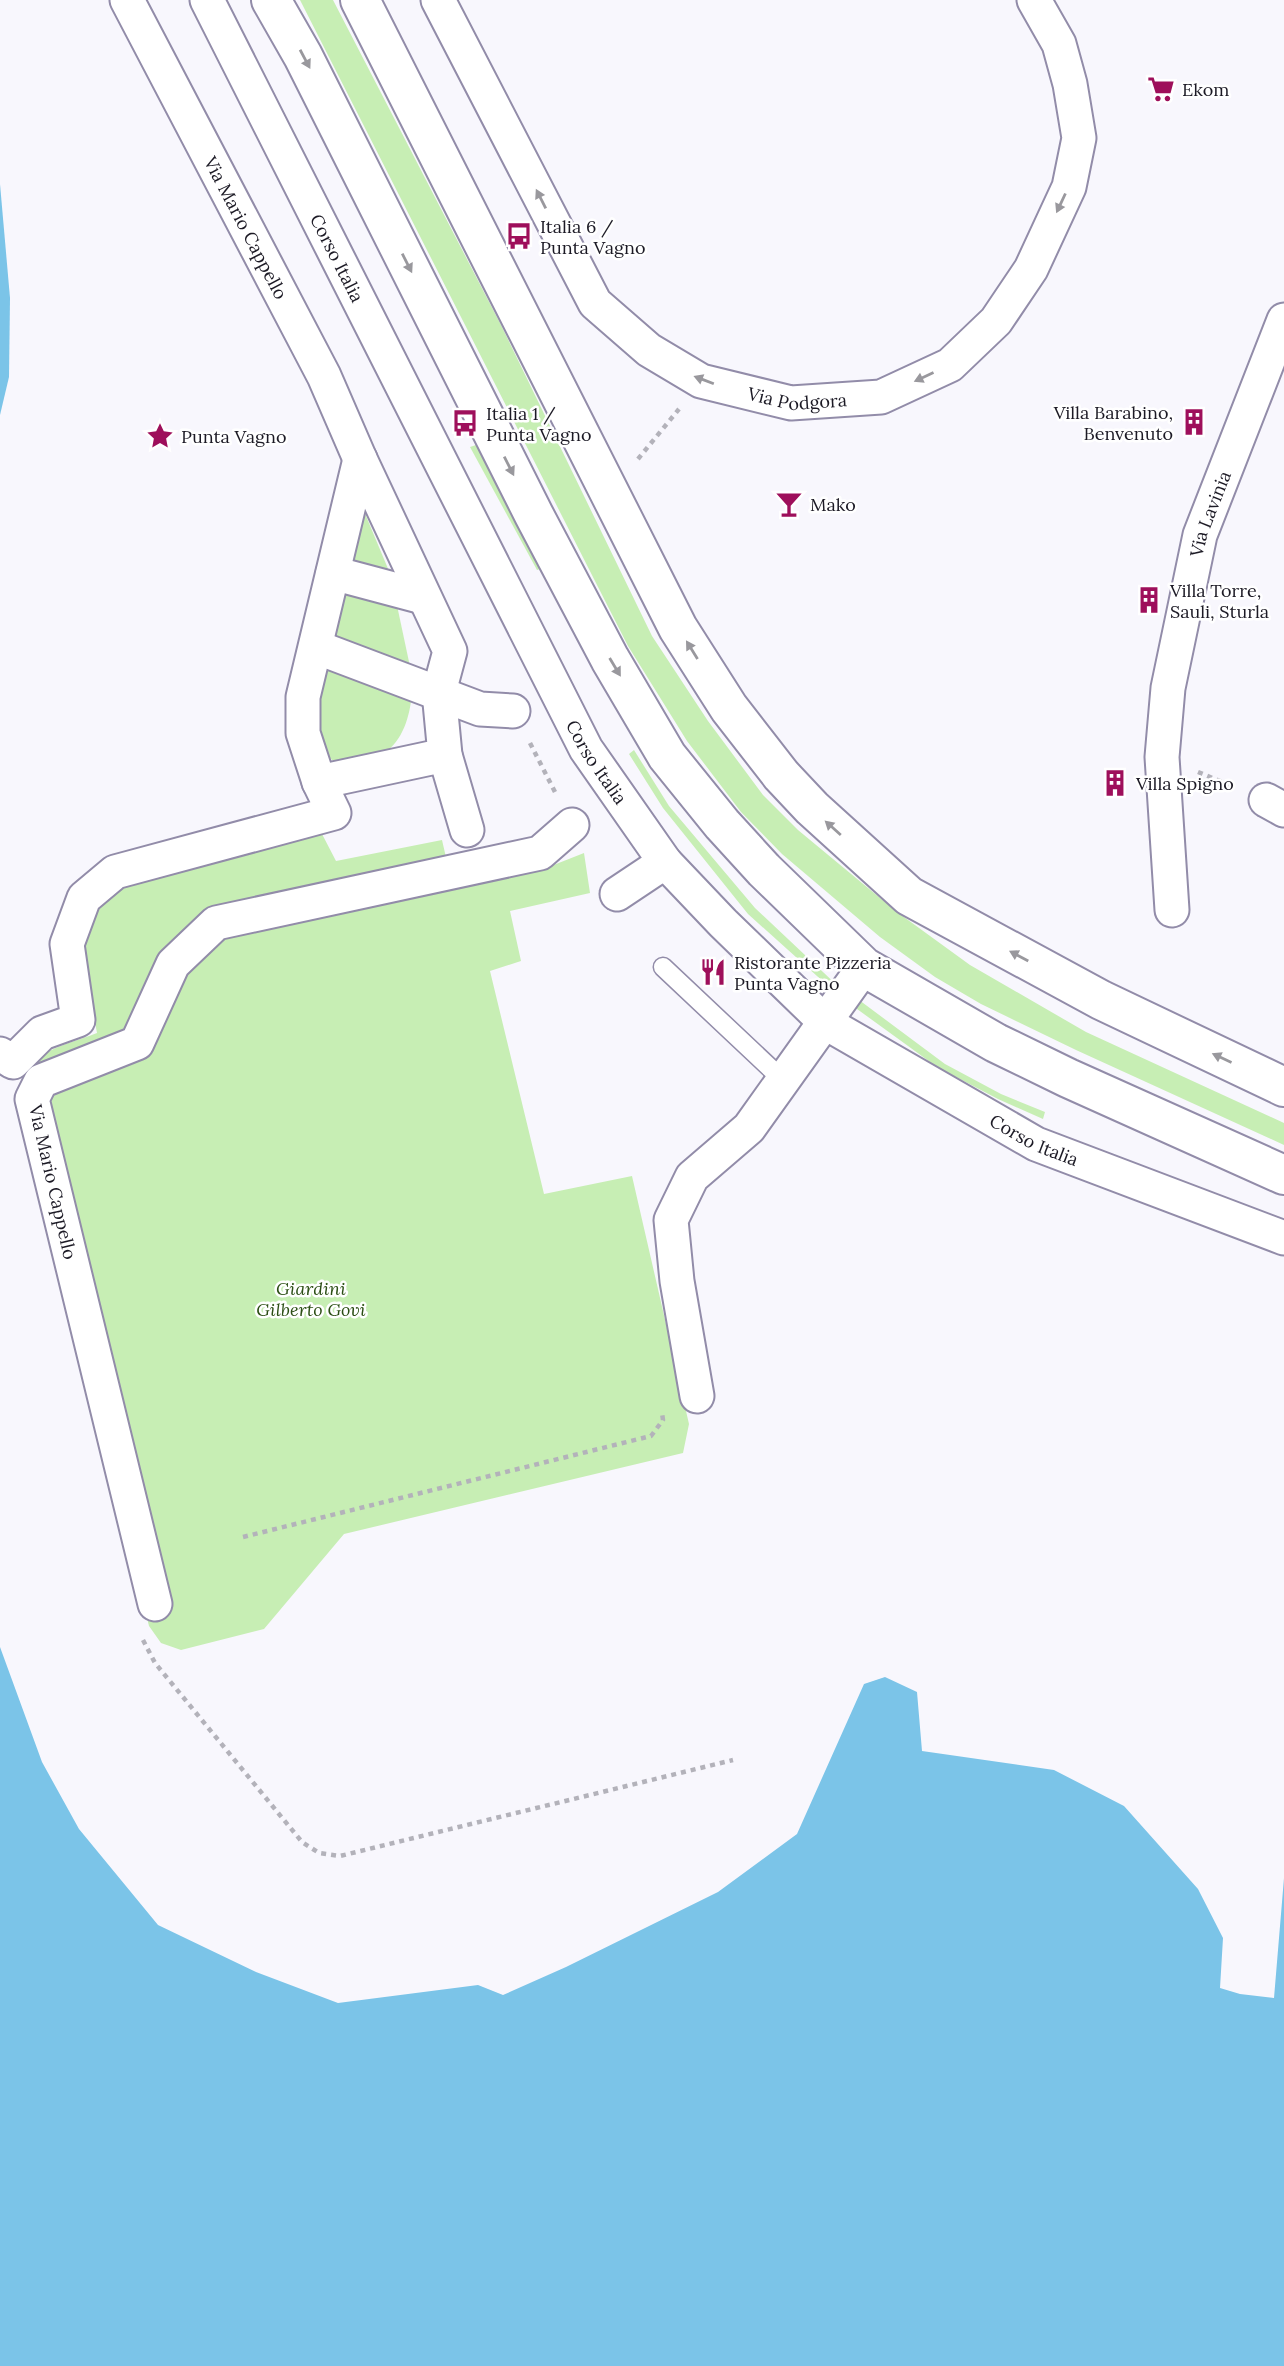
<svg xmlns="http://www.w3.org/2000/svg" width="1284" height="2366" font-family="Lora,serif">
	<style>
		.green { fill: #c7eeb4 }
		.water { fill: #7bc4e8 }
		.lines { fill: none; stroke-linecap: round; stroke-linejoin: round }
		.lane-casing { stroke: #928ca9; stroke-width: 21 }
		.street-casing { stroke: #928ca9; stroke-width: 37 }
		.primary-casing { stroke: #928ca9; stroke-width: 42 }
		.path { stroke: #b3b2ba; stroke-width: 4.5; stroke-dasharray: 5 5; stroke-linecap: butt }
		.lane { stroke: #fff; stroke-width: 18 }
		.street { stroke: #fff; stroke-width: 33 }
		.primary { stroke: #fff; stroke-width: 38 }
		.oneway { fill: #99989d }
		.labels { text-anchor: middle; dominant-baseline: central; stroke-width: 5; stroke-linejoin: round; paint-order: stroke }
		.poi-label { font-size: 18px; fill: #1c1a25; stroke: #fff; text-anchor: start }
		.street-label { font-size: 18px; fill: #1c1a25; stroke: #fff }
		.park-label { font-size: 18px; font-style: italic; fill: #2b4e14; stroke: #fff }
	</style>
	<rect width="100%" height="100%" fill="#f8f7fd"/>
	<g class="green">
		<polygon points="300,0 333,0 501,325 652,636 708,721 763,795 798,830 897,912 970,965 1086,1032 1284,1123 1284,1145 1076,1050 981,1004 935,977 880,937 782,854 741,812 687,741 628,646"/>
		<polygon points="479,444 546,567 537,570 470,447"/>
		<polygon points="361,504 394,583 344,569"/>
		<polygon points="340,582 395,596 412,676 326,641"/>
		<path d="M322,658l90,32c-1,21 -7,47 -25,61 -8,7 -36,11 -48,15l-17,-15 -14,-31z"/>
		<polygon points="634,750 669,806 755,908 841,989 837,994 748,914 663,808 629,754"/>
		<path d="M322,834l14,27 106,-21 6,26 98,2 38,-15 6,40 -80,18 11,50 -31,10 54,223 88,-18 57,248 -6,29 -339,81 -80,95 -83,21 -20,-7 -12,-17 -128,-528c2,-13 4,-28 13,-37 13,-13 46,-21 63,-28l-13,-68 -2,-32 11,-28 37,-27z"/>
		<polygon points="851,994 945,1064 1001,1094 1045,1112 1043,1119 998,1099 937,1067 846,1001"/>
	</g>
	<g class="water">
		<polygon points="0,184 10,298 9,377 0,415"/>
		<polygon points="0,1647 42,1762 79,1829 158,1925 256,1972 338,2003 478,1985 503,1995 566,1967 718,1892 797,1834 864,1684 885,1677 917,1692 922,1751 1054,1770 1124,1806 1198,1889 1223,1938 1220,1988 1240,1994 1274,1998 1284,1878 1284,2366 0,2366"/>
	</g>
	<g class="lines">
		<defs>
			<polyline id="lane" points="663,967 784,1081"/>
			<g id="street">
				<path id="s1" d="M127,0l197,376 36,83 90,192 -11,41 6,63 22,75"/>
				<path id="s2" d="M207,0l379,749 79,113 58,61 103,100 210,121 248,94"/>
				<path id="s3" d="M438,0l157,303 54,47 52,31 90,22 90,-6 69,-32 46,-44 35,-52 38,-82 10,-49 -9,-54 -11,-40 -25,-44"/>
				<polyline points="333,573 423,597"/>
				<polyline points="316,647 480,709 513,711"/>
				<polyline points="319,782 445,755"/>
				<polyline points="1266,800 1284,810"/>
				<polyline points="617,894 665,862"/>
				<path id="s4" d="M1172,910l-10,-153 6,-69 32,-153 84,-215"/>
				<polyline points="0,1054 13,1062 42,1033 78,1020 67,944 84,898 115,872 334,813 319,782 303,733 303,697 360,459"/>
				<polyline points="697,1396 677,1281 671,1220 692,1177 749,1128 864,967"/>
				<polyline points="155,1604 32,1099 41,1081 137,1043 173,964 216,923 540,853 572,825"/>
			</g>
			<g id="primary">
				<polyline points="271,0 303,56 534,515 610,659 667,756 722,824 764,870 864,967 996,1043 1068,1078 1284,1175"/>
				<polyline points="360,0 678,628 729,708 781,775 812,808 909,896 1101,1000 1284,1087"/>
			</g>
		</defs>
		<use href="#lane" class="lane-casing"/>
		<use href="#street" class="street-casing"/>
		<use href="#primary" class="primary-casing"/>
		<g class="path">
			<polyline points="638,459 679,409"/>
			<polyline points="530,743 556,794"/>
			<polyline points="1198,772 1232,786"/>
			<polyline points="243,1537 651,1436 663,1420 662,1413"/>
			<polyline points="143,1640 155,1663 302,1842 319,1853 340,1856 733,1760"/>
		</g>
		<use href="#lane" class="lane"/>
		<use href="#street" class="street"/>
		<use href="#primary" class="primary"/>
	</g>
	<defs><path id="oneway-solid" d="M-6-.8H1V-3.2L6.5 0L1 3.2V.8H-6Z" transform="scale(1.75)"/></defs>
	<g class="oneway">
		<use href="#oneway-solid" transform="translate(305 59) rotate(62)"/>
		<use href="#oneway-solid" transform="translate(541 199) rotate(-117)"/>
		<use href="#oneway-solid" transform="translate(1061 203) rotate(115)"/>
		<use href="#oneway-solid" transform="translate(407 263) rotate(63)"/>
		<use href="#oneway-solid" transform="translate(924 377) rotate(155)"/>
		<use href="#oneway-solid" transform="translate(704 380) rotate(-159)"/>
		<use href="#oneway-solid" transform="translate(509 466) rotate(63)"/>
		<use href="#oneway-solid" transform="translate(692 650) rotate(-122)"/>
		<use href="#oneway-solid" transform="translate(615 667) rotate(59)"/>
		<use href="#oneway-solid" transform="translate(833 828) rotate(-138)"/>
		<use href="#oneway-solid" transform="translate(1019 956) rotate(-152)"/>
		<use href="#oneway-solid" transform="translate(1222 1058) rotate(-155)"/>
	</g>
	<defs>
		<symbol id="supermarket-bare" viewBox="-9 -9 18 18"><path d="M-6-5.5h2.5l.6 2H6L4.5 2H-2.5L-4.4-4H-6ZM-1.5 3.2a1.3 1.3 0 1 0 .1 0ZM3 3.2a1.3 1.3 0 1 0 .1 0Z" fill="#9e0f5b" stroke="#fff" stroke-width="2.5" paint-order="stroke"/></symbol>
		<symbol id="bus-bare" viewBox="-9 -9 18 18"><path d="M-5-6H5V4H4V6H2V4H-2V6H-4V4H-5ZM-3.5-4V0h7V-4ZM-3.5 1.2v1.5H-2V1.2ZM2 1.2v1.5H3.5V1.2Z" fill="#9e0f5b" stroke="#fff" stroke-width="2.5" paint-order="stroke"/></symbol>
		<symbol id="building-bare" viewBox="-9 -9 18 18"><path d="M-4-6H4V6H1V3H-1V6H-4ZM-2.5-4.3h1.7v1.8h-1.7ZM.8-4.3h1.7v1.8H.8ZM-2.5-1h1.7V.8h-1.7ZM.8-1h1.7V.8H.8Z" fill="#9e0f5b" stroke="#fff" stroke-width="2.5" paint-order="stroke"/></symbol>
		<symbol id="sight-bare" viewBox="-9 -9 18 18"><path d="M0-6L1.8-2.2L6-1.7L2.9 1.2L3.7 5.4L0 3.3L-3.7 5.4L-2.9 1.2L-6-1.7L-1.8-2.2Z" fill="#9e0f5b" stroke="#fff" stroke-width="2.5" paint-order="stroke"/></symbol>
		<symbol id="bar-bare" viewBox="-9 -9 18 18"><path d="M-6-5H6L.8 .8V4.5H3.5V6h-7V4.5H-.8V.8Z" fill="#9e0f5b" stroke="#fff" stroke-width="2.5" paint-order="stroke"/></symbol>
		<symbol id="restaurant-bare" viewBox="-9 -9 18 18"><path d="M-5-6h1v4h1v-4h1v4h1v-4h1v5L-1.5 .5V6h-2V.5L-5-1ZM5-6V6H3V1.5H1.5Q1.5-4 5-6Z" fill="#9e0f5b" stroke="#fff" stroke-width="2.5" paint-order="stroke"/></symbol>
	</defs>
	<g fill-rule="evenodd">
		<use href="#supermarket-bare" x="1142" y="70" width="38" height="38"/>
		<use href="#bus-bare" x="500" y="217" width="38" height="38"/>
		<use href="#building-bare" x="1175" y="403" width="38" height="38"/>
		<use href="#bus-bare" x="446" y="404" width="38" height="38"/>
		<use href="#sight-bare" x="141" y="417" width="38" height="38"/>
		<use href="#bar-bare" x="770" y="485" width="38" height="38"/>
		<use href="#building-bare" x="1130" y="581" width="38" height="38"/>
		<use href="#building-bare" x="1096" y="764" width="38" height="38"/>
		<use href="#restaurant-bare" x="694" y="953" width="38" height="38"/>
	</g>
	<g class="labels">
		<g class="poi-label">
			<text x="1182" y="89">Ekom</text>
			<text x="540" y="226">Italia 6 /<tspan x="540" dy="21">Punta Vagno</tspan></text>
			<text x="1173" y="412" text-anchor="end">Villa Barabino,<tspan x="1173" dy="21">Benvenuto</tspan></text>
			<text x="486" y="413">Italia 1 /<tspan x="486" dy="21">Punta Vagno</tspan></text>
			<text x="181" y="436">Punta Vagno</text>
			<text x="810" y="504">Mako</text>
			<text x="1170" y="590">Villa Torre,<tspan x="1170" dy="21">Sauli, Sturla</tspan></text>
			<text x="1136" y="783">Villa Spigno</text>
			<text x="734" y="962">Ristorante Pizzeria<tspan x="734" dy="21">Punta Vagno</tspan></text>
		</g>
		<g class="street-label">
			<text stroke="none"><textPath href="#s1" startOffset="257">Via Mario Cappello</textPath></text>
			<text stroke="none"><textPath href="#s2" startOffset="289">Corso Italia</textPath></text>
			<text stroke="none"><textPath href="#s3" startOffset="572">Via Podgora</textPath></text>
			<text stroke="none"><textPath href="#s4" startOffset="402">Via Lavinia</textPath></text>
			<text stroke="none"><textPath href="#s2" startOffset="856">Corso Italia</textPath></text>
			<text stroke="none"><textPath href="#s2" startOffset="1444">Corso Italia</textPath></text>
			<text transform="translate(53 1182) rotate(77)">Via Mario Cappello</text>
		</g>
		<g class="park-label">
			<text x="311" y="1288">Giardini<tspan x="311" dy="21">Gilberto Govi</tspan></text>
		</g>
	</g>
</svg>
